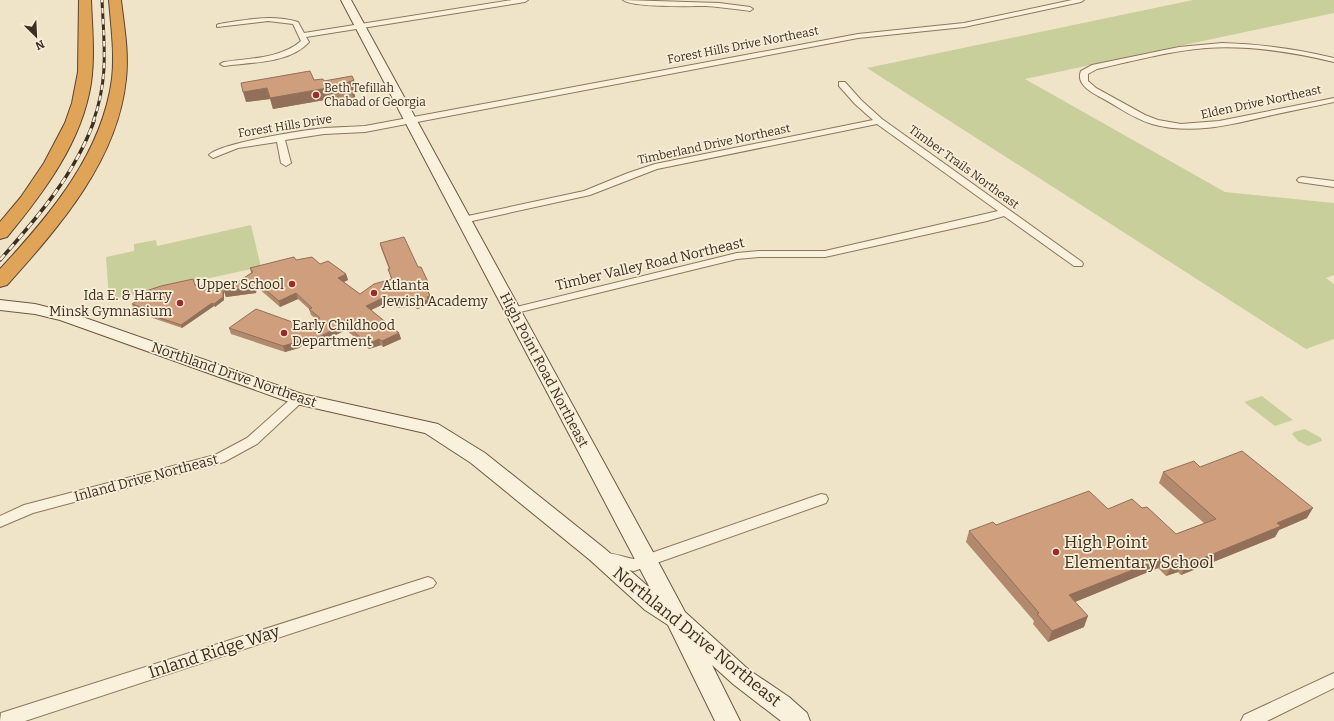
<svg xmlns="http://www.w3.org/2000/svg" width="1334" height="721" font-family="Bitter,serif">
	<style>
		.green { fill: #c9cf9b }
		.lines { fill: none; stroke-linecap: round; stroke-linejoin: round }
		.street-casing { stroke: #8d765c; stroke-width: 2 }
		.secondary-casing { stroke: #6f573f; stroke-width: 2 }
		.highway-casing { stroke: #5b4430; stroke-width: 2 }
		.street { fill: #faf1dc; fill-rule: evenodd }
		.secondary { fill: #faf1dc; fill-rule: evenodd }
		.highway { fill: #e0a458; fill-rule: evenodd }
		.rail-far1-casing { stroke: #3d2e20; stroke-width: 3 }
		.rail-casing { stroke: #3d2e20; stroke-width: 3.5 }
		.rail-far1 { stroke: #f7eed8; stroke-width: 2; stroke-dasharray: 5.5; stroke-linecap: butt }
		.rail { stroke: #f7eed8; stroke-width: 2.5; stroke-dasharray: 7; stroke-linecap: butt }
		.wall { fill: #b2896c }
		.shaded-wall { fill: #916f58 }
		.building { fill: #cf9f7d; stroke: #916f58 }
		.poi-dot { fill: #9e2a2b; stroke: #f7eed8; stroke-width: 1.5 }
		.labels { text-anchor: middle; dominant-baseline: central; stroke-width: 3.5; stroke-linejoin: round; paint-order: stroke }
		.far-street-label { font-size: 12px; fill: #3d2e20; stroke: #f7eed8 }
		.far-poi-label { font-size: 12px; fill: #3d2e20; stroke: #f7eed8; text-anchor: start }
		.street-label { font-size: 14px; fill: #3d2e20; stroke: #f7eed8 }
		.poi-label { font-size: 14px; fill: #3d2e20; stroke: #f7eed8; text-anchor: end }
		.near-poi-label { font-size: 17px; fill: #3d2e20; stroke: #f7eed8; text-anchor: start }
		.near-street-label { font-size: 17px; fill: #3d2e20; stroke: #f7eed8 }
	</style>
	<rect width="100%" height="100%" fill="#f0e4c8"/>
	<g class="green">
		<polygon points="1193,0 1334,0 1334,13 1025,79 1225,192 1334,203 1334,275 1326,278 1334,284 1334,339 1306,349 867,68"/>
		<polygon points="251,225 261,267 109,300 106,257 134,251 134,244 156,240 157,246"/>
		<polygon points="1262,396 1293,420 1275,426 1244,402"/>
		<polygon points="1305,429 1321,438 1322,441 1308,446 1298,441 1292,434 1294,432"/>
	</g>
	<g class="lines">
		<defs>
			<g id="street">
				<path d="M512,0h16l-3,2 -219,35 3,5c-20,22 -58,20 -85,24l-4,-2 4,-2c26,-4 56,-3 77,-21l-8,-17 -25,-3 -51,6v-2l2,-1c27,-4 52,-10 79,-2l6,11z"/>
				<path d="M623,0l96,3 31,4 3,2 -3,2c-15,-2 -29,-4 -44,-5 -15,0 -73,2 -83,-6z"/>
				<path d="M1072,0h12l-3,2 -117,25 -106,11 -493,94 -41,2 -39,6 6,23 -5,3 -5,-3 -4,-21 -39,6 -25,10 -4,-3c10,-12 96,-25 116,-27 13,-1 27,-1 40,-2l493,-92 106,-11z"/>
				<path d="M1222,43c38,1 75,6 112,15v4c-42,-10 -85,-17 -128,-14 -37,3 -73,13 -109,21l-9,5v7l8,7 49,27 13,5 23,4 38,-3 115,-23v4c-22,5 -44,9 -66,14 -38,9 -77,19 -116,8 -20,-6 -36,-19 -54,-28 -9,-5 -22,-13 -17,-25l11,-6 87,-18z"/>
				<polygon points="839,82 845,82 861,100 882,119 1082,262 1083,264 1082,266 1074,266 1004,216 987,221 825,257 759,257 737,259 512,314 508,313 506,311 508,309 737,253 759,251 825,251 998,211 877,124 657,169 590,195 463,223 458,220 463,217 584,191 628,173 655,164 873,120 855,104 839,86"/>
				<polygon points="1302,177 1334,181 1334,187 1299,182 1297,180 1299,178"/>
				<polygon points="298,395 302,396 304,399 302,402 257,444 224,462 33,513 0,527 0,516 24,505 215,455 247,438 294,396"/>
				<path d="M821,494l5,1 2,4 -2,4 -192,68 -13,-2 -19,-7 -2,-4 2,-4c9,-3 22,4 32,5z"/>
				<polygon points="428,577 433,579 436,583 433,587 25,721 0,721 1,713"/>
				<polygon points="1334,673 1334,688 1267,721 1241,721 1244,715"/>
			</g>
			<polygon id="secondary" points="341,0 351,0 654,554 685,612 749,670 789,697 807,713 810,721 781,721 733,684 712,665 740,721 715,721 668,625 645,610 590,560 471,463 425,433 292,403 60,320 35,314 0,310 0,300 35,304 71,313 302,394 438,424 485,453 604,548 650,588"/>
			<g id="highway">
				<path d="M79,0h12c1,27 4,56 0,83 -9,59 -47,109 -84,154l-7,2v-17l21,-25 23,-34 21,-40 7,-20 6,-31z"/>
				<path d="M109,0h12c3,26 8,52 5,79 -8,81 -66,147 -119,206l-7,2v-18c50,-54 102,-115 112,-190 3,-26 -1,-53 -3,-79z"/>
			</g>
		</defs>
		<use href="#street" class="street-casing"/>
		<use href="#secondary" class="secondary-casing"/>
		<use href="#highway" class="highway-casing"/>
		<use href="#street" class="street"/>
		<use href="#secondary" class="secondary"/>
		<use href="#highway" class="highway"/>
		<defs>
			<path id="rail-far1" d="M93,122c16,-44 11,-77 9,-122"/>
			<path id="rail" d="M0,260c37,-42 75,-86 94,-139"/>
		</defs>
		<use href="#rail-far1" class="rail-far1-casing"/>
		<use href="#rail" class="rail-casing"/>
		<use href="#rail-far1" class="rail-far1"/>
		<use href="#rail" class="rail"/>
	</g>
	<g class="wall">
		<polygon points="314,80 324,81 356,91 354,92 356,101 354,104 336,98 273,109 270,99 246,102"/>
		<polygon points="380,243 418,267 430,289 428,290 432,302 429,302 430,305 417,309 415,307 396,308 388,302 371,310 399,333 401,339 383,347 381,345 369,349 346,330 315,345 306,343 299,348 285,352 231,334 229,328 306,327 305,325 316,319 311,315 309,309 298,299 280,307 257,287 256,293 226,297 224,291 251,273 250,268 296,260 320,264 346,274 348,280 343,282 360,294 391,279 390,275 388,269 389,269 381,248"/>
		<polygon points="195,285 224,292 224,300 215,307 214,306 182,328 144,315 142,312 144,311 133,308 132,304 145,296 143,292"/>
		<polygon points="1200,467 1307,518 1279,530 1275,537 1181,575 1178,572 1166,576 1158,568 1075,602 1084,627 1048,642 1033,624 1034,621 966,542 969,531 996,525 1108,509 1176,534 1204,523 1159,483 1163,472"/>
	</g>
	<g class="shaded-wall">
		<polygon points="354,80 356,91 354,92 356,101 354,104 352,93 343,84"/>
		<polygon points="333,87 336,98 273,109 270,98"/>
		<polygon points="267,88 270,99 246,102 243,92"/>
		<polygon points="346,274 348,280 340,284 338,278"/>
		<polygon points="255,281 257,287 256,293 226,297 224,291"/>
		<polygon points="425,284 429,284 430,289 426,290"/>
		<polygon points="223,289 224,292 224,300 215,307 214,304"/>
		<polygon points="296,293 298,299 280,307 279,301"/>
		<polygon points="387,296 388,302 367,312 366,306"/>
		<polygon points="430,296 432,302 429,302 430,305 417,309 415,303 427,297"/>
		<polygon points="212,303 214,306 182,328 181,325"/>
		<polygon points="345,324 346,330 315,345 313,340"/>
		<polygon points="399,333 401,339 383,347 382,341"/>
		<polygon points="304,337 306,343 299,348 285,352 283,346"/>
		<polygon points="379,339 381,345 369,349 368,344"/>
		<polygon points="1313,508 1307,518 1279,530 1275,537 1181,575 1186,565 1277,523"/>
		<polygon points="1163,558 1158,568 1065,606 1069,595"/>
		<polygon points="1183,561 1178,572 1166,576 1172,566"/>
		<polygon points="1088,616 1084,627 1048,642 1052,631"/>
	</g>
	<g class="building">
		<polygon points="310,71 314,80 323,79 324,81 352,76 354,80 343,84 353,90 352,93 333,87 270,98 267,88 243,92 241,83"/>
		<polygon points="404,237 418,267 421,267 429,284 425,284 430,296 427,297 428,300 415,303 414,301 395,302 387,296 366,306 399,333 382,341 379,339 368,344 345,324 313,340 304,337 297,342 283,346 229,328 256,309 309,328 305,325 320,318 309,309 312,308 296,293 279,301 255,281 254,287 224,291 253,272 250,268 294,257 296,260 312,257 320,264 328,261 346,274 338,278 360,294 374,284 392,279 388,269 390,269 380,243"/>
		<polygon points="193,279 195,285 223,289 223,297 214,304 212,303 181,325 142,312 146,309 132,304 146,295 143,292 161,286"/>
		<polygon points="1242,451 1313,508 1277,523 1281,526 1186,565 1183,561 1172,566 1163,558 1069,595 1088,616 1052,631 1037,614 1039,613 969,531 993,522 996,525 1089,491 1108,509 1132,499 1142,508 1147,507 1176,534 1216,519 1163,472 1194,461 1200,467"/>
	</g>
	<g class="poi-dot">
		<circle cx="316" cy="95" r="4"/>
		<circle cx="292" cy="284" r="4"/>
		<circle cx="374" cy="293" r="4"/>
		<circle cx="180" cy="303" r="4"/>
		<circle cx="284" cy="333" r="4"/>
		<circle cx="1056" cy="552" r="4"/>
	</g>
	<g class="labels">
		<g class="far-street-label">
			<text transform="translate(743 45) rotate(-11)">Forest Hills Drive Northeast</text>
			<text transform="translate(1261 102) rotate(-12)">Elden Drive Northeast</text>
			<text transform="translate(285 126) rotate(-9)">Forest Hills Drive</text>
			<text transform="translate(714 144) rotate(-12)">Timberland Drive Northeast</text>
			<text transform="translate(964 167) rotate(36)">Timber Trails Northeast</text>
		</g>
		<g class="far-poi-label">
			<text x="324" y="88">Beth Tefillah<tspan x="324" dy="14">Chabad of Georgia</tspan></text>
		</g>
		<g class="street-label">
			<text transform="translate(650 264) rotate(-13)">Timber Valley Road Northeast</text>
			<text transform="translate(544 370) rotate(62)">High Point Road Northeast</text>
			<text transform="translate(234 375) rotate(19)">Northland Drive Northeast</text>
			<text transform="translate(146 478) rotate(-15)">Inland Drive Northeast</text>
		</g>
		<g class="poi-label">
			<text x="284" y="284">Upper School</text>
			<text x="382" y="285" text-anchor="start">Atlanta<tspan x="382" dy="16">Jewish Academy</tspan></text>
			<text x="172" y="295">Ida E. &amp; Harry<tspan x="172" dy="16">Minsk Gymnasium</tspan></text>
			<text x="292" y="325" text-anchor="start">Early Childhood<tspan x="292" dy="16">Department</tspan></text>
		</g>
		<g class="near-poi-label">
			<text x="1064" y="542">High Point<tspan x="1064" dy="20">Elementary School</tspan></text>
		</g>
		<g class="near-street-label">
			<text transform="translate(697 637) rotate(39)">Northland Drive Northeast</text>
			<text transform="translate(214 652) rotate(-18)">Inland Ridge Way</text>
		</g>
	</g>
	<g transform="translate(36 36) rotate(156)" stroke="#f7eed8" stroke-width="3" paint-order="stroke">
	<path d="M0-3L7 15L0 10L-7 15Z" fill="#3d2e20"/>
	<text y="-6" font-size="11" font-weight="bold" text-anchor="middle" fill="#3d2e20">N</text>
	</g>
</svg>
